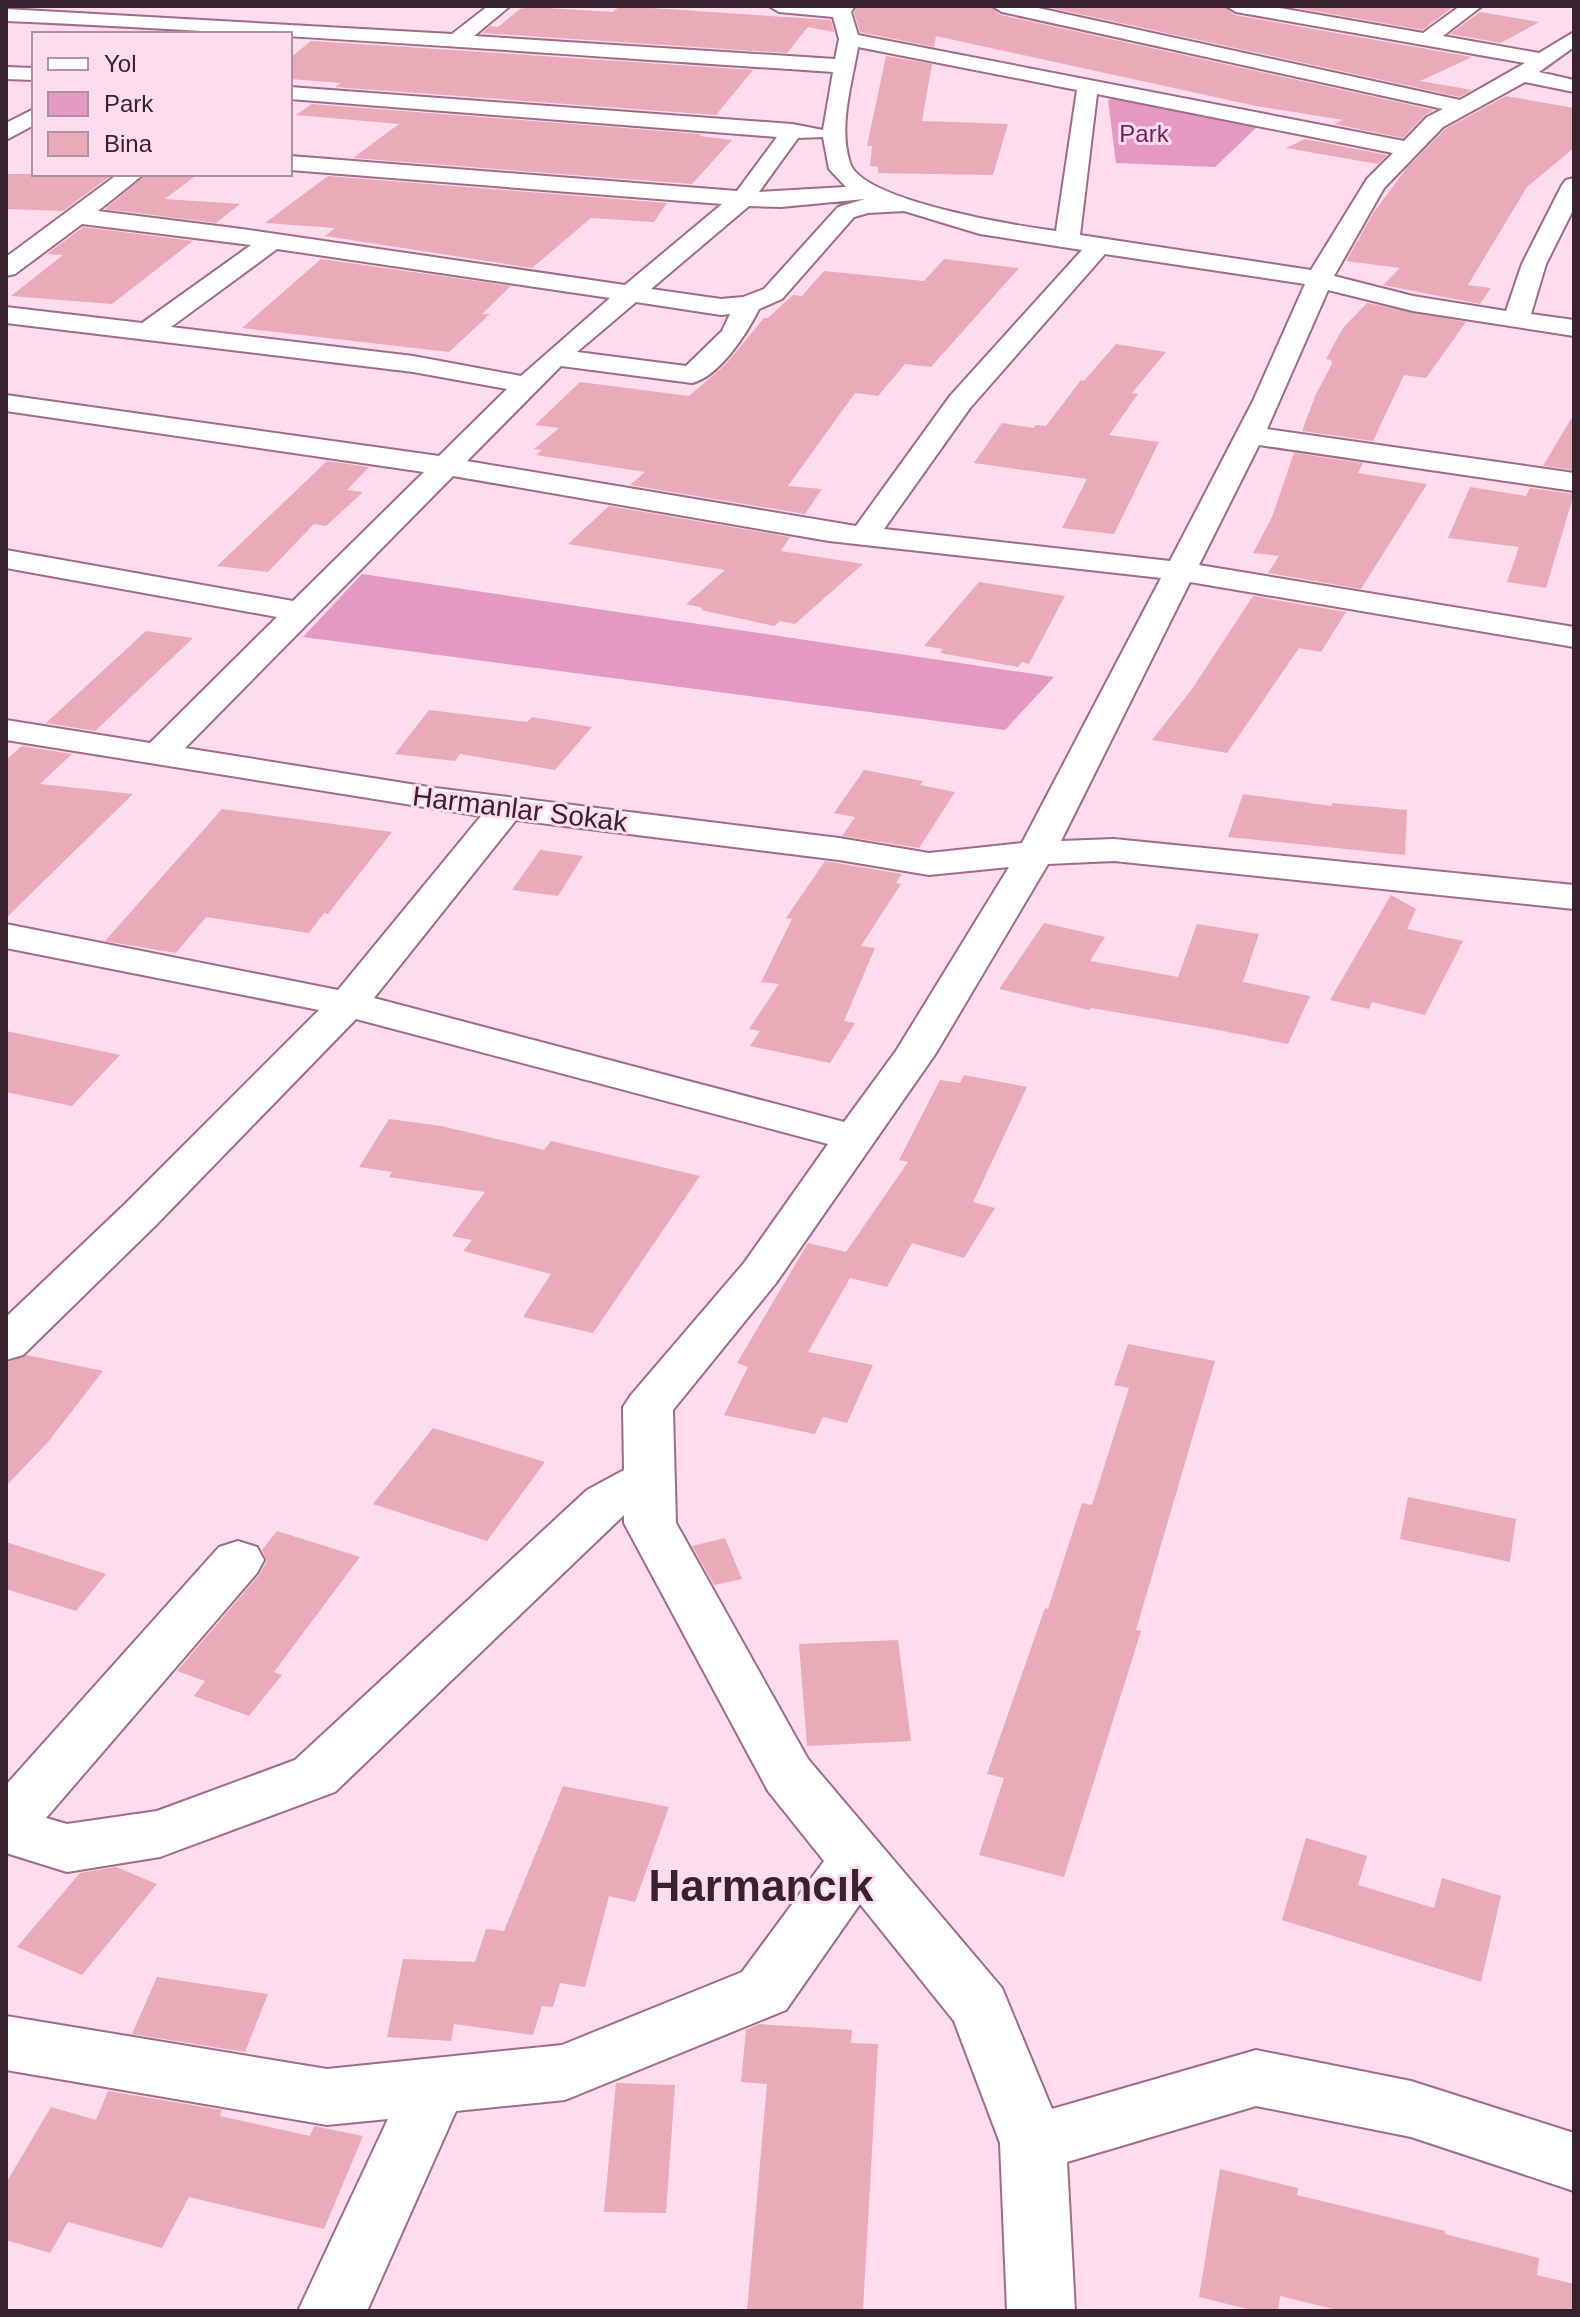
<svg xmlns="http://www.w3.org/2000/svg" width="1580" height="2317" font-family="Helvetica,sans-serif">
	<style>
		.green { fill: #e499c2 }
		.building { fill: #e9abb8 }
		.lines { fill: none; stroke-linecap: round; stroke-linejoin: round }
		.minor-casing { stroke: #9e6c87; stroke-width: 4 }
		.minor { fill: #fff; fill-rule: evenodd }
		.labels { text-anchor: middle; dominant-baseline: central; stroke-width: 6; stroke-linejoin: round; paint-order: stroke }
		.far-park-label { font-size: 24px; fill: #771e57; stroke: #fedbed }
		.street-label { font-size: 28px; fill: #37222d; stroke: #fedbed }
		.near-district-label { font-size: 44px; font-weight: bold; fill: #37222d; stroke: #fedbed }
	</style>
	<rect width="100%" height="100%" fill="#fedbed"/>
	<g class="green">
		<polygon points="1122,97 1257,127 1215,167 1116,163 1108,100"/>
		<polygon points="362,574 1054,677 1005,730 303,637"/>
	</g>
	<g class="building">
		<polygon points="620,6 831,20 834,32 808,27 787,53 482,33 490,26 498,27 520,9 530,7 613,12"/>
		<polygon points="858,6 989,6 1001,15 1434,110 1425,115 1403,138 1334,124 1343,120 1256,106 936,36 934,47 860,32 854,12"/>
		<polygon points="1043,6 1223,6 1235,15 1472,57 1420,81 1472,90 1460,97"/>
		<polygon points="1286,6 1447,6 1453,7 1422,30"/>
		<polygon points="1480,12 1539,22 1501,43 1450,34"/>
		<polygon points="311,41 453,50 753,70 716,115 335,87 341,83 290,79 290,58"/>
		<polygon points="886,56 932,64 922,121 1008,124 993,175 878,173 878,167 870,166 872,146 867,146"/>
		<polygon points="1506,96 1574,108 1574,148 1527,187 1468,285 1491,288 1480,304 1383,285 1400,268 1346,261 1374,212 1406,169 1445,129"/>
		<polygon points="312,104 701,134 700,136 732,140 692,184 353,158 399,124 296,115"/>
		<polygon points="1305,139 1387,155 1378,164 1286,148"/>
		<polygon points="6,174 113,174 63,211 6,209"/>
		<polygon points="147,174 198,174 165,199 240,204 216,223 105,209"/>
		<polygon points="328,176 667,203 654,222 591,218 532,268 325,236 335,228 265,223"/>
		<polygon points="83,227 193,241 112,304 11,296 63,255 47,254"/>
		<polygon points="321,259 511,286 482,314 490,314 449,352 242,328"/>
		<polygon points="944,259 1019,268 931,367 905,364 878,396 855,393 788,486 822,489 805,514 630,485 645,472 536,455 542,450 534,449 559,428 535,425 580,382 689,396 725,365 764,318 768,318 793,295 802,296 824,271 924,281"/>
		<polygon points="1367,303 1466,322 1426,378 1404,375 1373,441 1302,431 1316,394 1332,364 1331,360 1326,359 1343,328"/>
		<polygon points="1116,344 1166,352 1132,393 1138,394 1109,435 1159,442 1114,534 1062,528 1087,479 974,463 1002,423 1034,428 1036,425 1046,426 1081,380 1084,381"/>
		<polygon points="1574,414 1574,470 1543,466"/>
		<polygon points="1294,453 1363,463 1358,473 1427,484 1361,589 1268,573 1279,556 1253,553 1272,517"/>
		<polygon points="327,461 369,467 347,490 363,492 326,526 314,524 268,572 217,566"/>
		<polygon points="1470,487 1526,496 1530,488 1574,494 1546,588 1507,582 1519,547 1448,538"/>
		<polygon points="609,506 790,537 781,551 863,564 795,624 780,621 774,626 701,610 703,608 686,604 725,570 568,544"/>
		<polygon points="979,582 1065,596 1029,664 1022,662 1018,667 940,653 943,649 924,646"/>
		<polygon points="1253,596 1346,612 1321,652 1299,648 1227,753 1152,740 1192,689"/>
		<polygon points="146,631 193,638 95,731 46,723"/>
		<polygon points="429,710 527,722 532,717 592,727 555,770 460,754 455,761 395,754"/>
		<polygon points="22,746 72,754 40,784 133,794 6,918 6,760"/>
		<polygon points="864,770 923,781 920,785 955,792 919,848 842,836 855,817 834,813"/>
		<polygon points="1243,794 1332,806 1332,803 1407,810 1405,855 1228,837"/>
		<polygon points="222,809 392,832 328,914 324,913 309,933 206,917 176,953 105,941"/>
		<polygon points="540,850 583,856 558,896 512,890"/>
		<polygon points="825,861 902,874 896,883 901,884 861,946 875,948 844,1021 855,1023 830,1063 750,1046 760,1031 749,1029 779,984 761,982 792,919 786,918"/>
		<polygon points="1391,895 1416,909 1407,929 1463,941 1425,1015 1372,1002 1369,1009 1330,1000"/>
		<polygon points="1044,923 1105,937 1090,961 1178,977 1197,924 1259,934 1243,982 1310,996 1288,1044 1208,1028 1091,1008 1089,1010 999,989"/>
		<polygon points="6,1031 120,1055 72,1106 6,1092"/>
		<polygon points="964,1075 1027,1087 973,1202 995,1208 964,1258 912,1243 887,1287 850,1278 808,1352 873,1365 847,1423 823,1417 815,1434 724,1415 748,1367 737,1363 808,1243 846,1252 908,1162 899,1160 940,1080 960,1083"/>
		<polygon points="389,1119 441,1126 544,1150 551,1141 700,1176 593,1333 523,1317 551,1274 463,1251 472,1240 452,1236 485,1192 389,1177 392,1172 359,1167"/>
		<polygon points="1128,1344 1215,1361 1136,1630 1141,1631 1064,1877 979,1855 1004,1778 987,1774 1045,1608 1048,1609 1082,1503 1092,1505 1129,1388 1114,1385"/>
		<polygon points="27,1355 103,1371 48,1442 6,1486 6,1363"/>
		<polygon points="433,1428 545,1462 487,1541 373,1504"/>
		<polygon points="1408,1497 1516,1519 1510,1562 1400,1539"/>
		<polygon points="277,1531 360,1557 274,1672 282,1675 249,1716 194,1696 205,1681 177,1671 259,1575 267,1561 262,1550"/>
		<polygon points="725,1538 742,1579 714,1585 692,1546"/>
		<polygon points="6,1542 106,1574 76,1611 6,1589"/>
		<polygon points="898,1640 911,1741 807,1746 799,1644"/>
		<polygon points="563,1786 669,1807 635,1902 609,1896 585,1987 560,1983 553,2007 542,2006 533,2035 454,2024 451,2041 387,2037 403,1959 475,1962 486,1929 504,1931"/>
		<polygon points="1306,1838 1367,1856 1358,1885 1434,1908 1442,1878 1501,1896 1481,1982 1282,1920"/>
		<polygon points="116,1867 157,1884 82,1975 17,1947 80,1873"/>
		<polygon points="157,1977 268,1994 245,2052 132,2034"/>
		<polygon points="759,2024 852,2030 851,2043 878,2044 863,2311 747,2311 767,2084 741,2082 746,2030"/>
		<polygon points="616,2083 675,2085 666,2213 604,2212"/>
		<polygon points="108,2091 222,2110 220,2116 310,2136 314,2126 363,2136 324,2229 189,2197 162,2248 68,2222 50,2253 6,2240 6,2183 51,2107 96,2120"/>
		<polygon points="1220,2169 1298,2188 1297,2195 1445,2231 1445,2234 1539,2258 1537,2275 1574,2284 1574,2311 1341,2311 1280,2296 1278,2311 1255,2311 1199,2297"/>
	</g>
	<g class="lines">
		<defs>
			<g id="minor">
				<path d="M488,6h22l-36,30 361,23 4,-20 -6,-22 -54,-5 -10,-6h86l-4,6 7,23 546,106 23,-24 16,-8 -441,-97 -10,-6h37l431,94 65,-37 -289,-51 -10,-6h43l154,27 37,-27h22l-39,30 96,17 35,-21v15l-35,25 35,8v12l-49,-10 -82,45 -59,61 -50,88 79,20 93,15 16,-47 40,-79 4,-5 8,-2v30l-28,56 -15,50 43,6v16l-161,-25 -85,-21 -61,139 307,44v18l-315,-46 -60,120 375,62v20l-384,-65 -129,259 53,-2 460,46v24l-460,-48 -66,3 -112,189 -160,230 -103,127 3,113 132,236 194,229 50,121 204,-59 155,31 163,52v58l-163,-54 -155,-31 -189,56 8,149h-68l-7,-168 -46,-122 -94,-117 -74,106 -221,90 -109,11 -89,200h-69l90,-192 -61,6 -321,-55v-54l321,53 235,-24 180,-73 82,-111 -56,-70 -144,-268v-8l-289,277 -175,65 -93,15 -61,-19v-68l213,-238 19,-6 19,6 7,13 -7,13 -211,245 21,6 90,-13 138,-51 292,-270 37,-20 -1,-63 8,-12 113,-132 84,-119 -472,-125 -200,206 -133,130 -17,5v-43l118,-112 195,-195 -313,-62v-24l332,66 143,-174 -475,-76v-20l144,23 127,-126 -271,-49v-18l287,51 131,-129 -418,-61v-16l433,61 68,-67 -94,-17 -407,-49v-16l136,16 109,-78 -169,-21 -67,50 -9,2v-19l112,-83h26l-46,37 144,18 383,56 97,-81 -432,-34v-14l447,35 40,-54 -487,-38v-12l502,37 31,6 10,-58c-278,-18 -550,-39 -827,-51v-12l446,25zM858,47l219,43 -21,141c-39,-5 -194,-30 -206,-68 -12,-37 2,-79 8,-116zM1097,94l296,59 -26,26 -56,91 -231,-35zM823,137l6,32 17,18 -87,5 39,-54zM865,199l-27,8 -74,82 -21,8 -22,2 -70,-10 98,-83 32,1zM904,211l76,23 102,16 -132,146 -94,130 -389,-65 94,-95 131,17c28,-7 55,-50 67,-74l23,-10 72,-82 14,-4zM277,249l333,49 -89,78 -108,-20 -242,-29zM1105,254l200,30 -52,117 -83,160 -286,-32 86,-121zM636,302l85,13 9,-1 -8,17 -36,35 -109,-14zM453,476l376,65 332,37 -139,265 -93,10 -90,-15 -404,-50 -250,-40zM516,820l323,40 90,15 80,-8 -113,184 -52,71 -470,-124z"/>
				<polygon points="6,67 34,68 34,80 6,79"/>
				<polygon points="34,109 34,125 6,140 6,123"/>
			</g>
		</defs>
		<use href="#minor" class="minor-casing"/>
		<use href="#minor" class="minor"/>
	</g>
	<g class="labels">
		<g class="far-park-label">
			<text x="1144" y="133">Park</text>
		</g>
		<g class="street-label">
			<text transform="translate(520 809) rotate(7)">Harmanlar Sokak</text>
		</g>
		<g class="near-district-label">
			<text x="761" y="1885">Harmancık</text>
		</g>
	</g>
	<rect width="1580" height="2317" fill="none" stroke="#37222d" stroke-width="16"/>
	<rect x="32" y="32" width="260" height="144" fill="#fedbed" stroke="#ae91a0" stroke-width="2"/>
	<rect x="48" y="58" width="40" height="12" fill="#ffffff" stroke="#ae91a0" stroke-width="2"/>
	<text x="104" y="72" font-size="24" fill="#37222d">Yol</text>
	<rect x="48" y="92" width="40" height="24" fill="#e499c2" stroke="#ae91a0" stroke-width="2"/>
	<text x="104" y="112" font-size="24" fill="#37222d">Park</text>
	<rect x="48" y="132" width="40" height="24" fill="#e9abb8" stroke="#ae91a0" stroke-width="2"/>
	<text x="104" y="152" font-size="24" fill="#37222d">Bina</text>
</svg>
